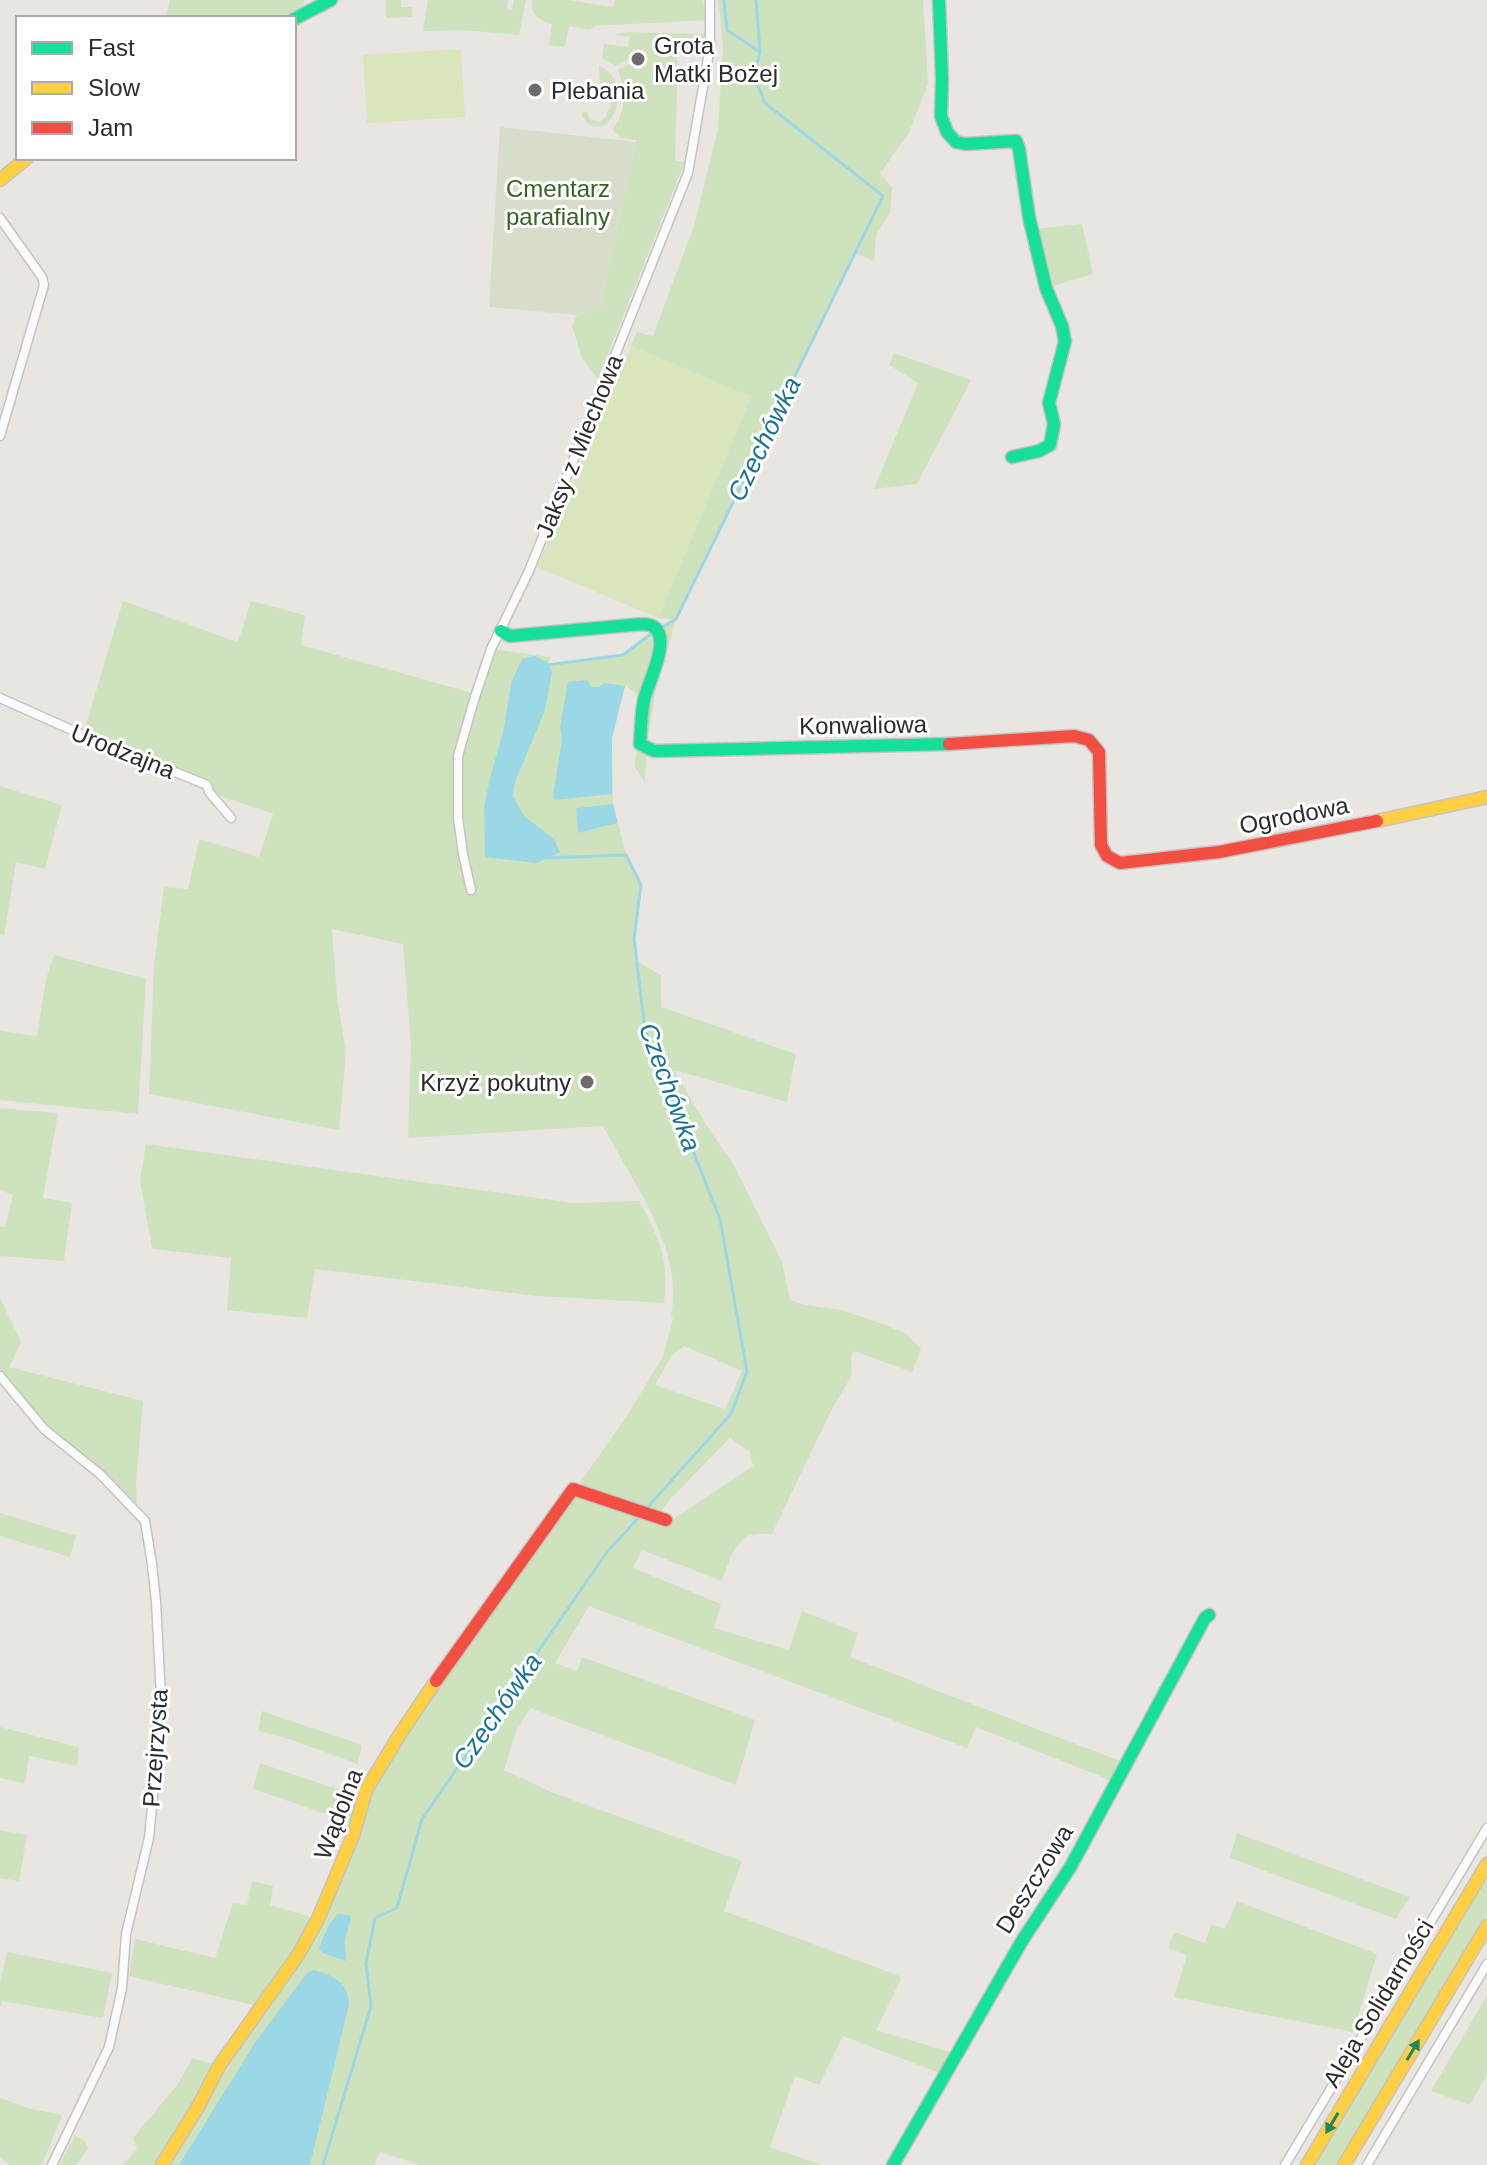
<svg xmlns="http://www.w3.org/2000/svg" width="1487" height="2165" font-family="Arial,sans-serif">
	<style>
		.green { fill: #cfe2be; fill-rule: evenodd }
		.cemetery { fill: #d7ddcb }
		.pitch { fill: #d9e5bc }
		.water { fill: #9cd7e5 }
		.lines { fill: none; stroke-linecap: round; stroke-linejoin: round }
		.stream { stroke: #9cd7e5; stroke-width: 3 }
		.street-casing { stroke: #c4c3c2; stroke-width: 11 }
		.fast-casing { stroke: #c4c3c2; stroke-width: 15 }
		.slow-casing { stroke: #c4c3c2; stroke-width: 15 }
		.jam-casing { stroke: #c4c3c2; stroke-width: 15 }
		.street { stroke: #fcfbfb; stroke-width: 8 }
		.fast { stroke: #16e098; stroke-width: 12 }
		.slow { stroke: #ffcf43; stroke-width: 12 }
		.jam { stroke: #f24e42; stroke-width: 12 }
		.oneway { fill: #218662 }
		.poi-dot { fill: #6e6d6c; stroke: #fff; stroke-width: 3 }
		.labels { text-anchor: middle; dominant-baseline: central; stroke-width: 6; stroke-linejoin: round; paint-order: stroke }
		.poi-label { font-size: 24px; fill: #2c2c2c; stroke: #fff; text-anchor: start }
		.park-label { font-size: 24px; fill: #346420; stroke: #fff }
		.street-label { font-size: 24px; fill: #2c2c2c; stroke: #fff }
		.water-label { font-size: 26px; font-style: italic; fill: #187294; stroke: #fff }
	</style>
	<rect width="100%" height="100%" fill="#e9e6e2"/>
	<g class="green">
		<polygon points="170,0 305,0 302,7 280,18 166,18"/>
		<polygon points="386,0 401,0 401,7 412,7 412,17 386,18"/>
		<polygon points="428,0 508,0 507,9 512,10 514,0 526,0 519,35 463,30 423,31"/>
		<path d="M532,0h36l45,7 2,-7h88l4,20 -113,6 -4,4 -21,-4 -4,21 -16,-2 3,-21c-13,-3 -22,-9 -20,-24z"/>
		<path d="M718,0h205l5,84 -19,48 -29,42 12,13 -2,26 -14,22 -2,26 -19,-8 -179,366 -22,79 -7,50 -2,34 -11,-16 7,-38 -3,-34 -13,-8 -13,52 1,66 -36,4 1,25 40,-10 8,32 15,30 -7,54 3,22 24,14v32l135,47 -9,48 -113,-32 31,53 30,44 47,95 8,38 15,5 36,5 42,14 24,10 14,15 -9,23 -59,-21 -2,8 1,16 -22,38 -58,121c-6,0 -15,-1 -21,1 -18,6 -23,31 -29,46l-80,-31 -9,18 88,36 -7,24 75,22 13,-39 56,22 -8,24 270,104 -10,19 -134,-53 -9,21 -378,-142 -34,57 22,8 5,-14 173,63 -19,65 -206,-77 -14,24 -12,38 52,24 186,67 -18,50 178,66 -26,53 74,22 -10,21 -97,-37 -24,49 -24,-9 -25,71 52,18h-402l-40,-13 -6,13h-208l34,-50 27,-53 80,-110 28,-59 36,-106 22,-36 235,-337 35,-58 10,-37 -2,-3c13,-69 -38,-132 -68,-190l-195,12 3,-93 -8,-101 -71,-15 5,68 9,56 -7,77 -190,-36 5,-129 10,-78 24,2 11,-50 60,18 14,-43 -64,-22 -126,-57 40,-134 115,41 13,-41 54,14 -4,30 175,49 15,-45 59,8 -2,8 75,-10 22,-18 29,-17 -16,-2 93,-221 -120,-51 6,-14 16,4 42,-113 23,-95 5,-83zM684,1346l58,25 -17,38 -70,-24 17,-30zM730,1438l20,14 3,14 -86,57 -12,-3 15,-21z"/>
		<path d="M626,32l80,2 -1,15 -27,2 -3,110 10,1 -87,217 -16,-21 -10,-32 5,-11 23,-8 36,-165v-2l-15,-2 -9,-9c15,-15 13,-41 6,-60l17,-7 5,2 1,-6 -4,-1 -21,9 -14,-8 2,-14 24,3 1,-10 -15,-2z"/>
		<path d="M599,66c21,6 24,39 11,54 -10,12 -25,7 -29,-7l5,-2 4,8 9,3 7,-5 2,-8h2l2,-12h-6l-1,-9 4,-3 -2,-3 -7,1z"/>
		<polygon points="1082,224 1093,274 1046,288 1032,229"/>
		<polygon points="894,353 971,380 917,484 874,489 918,383 889,365"/>
		<polygon points="0,786 62,805 45,869 16,862 4,936 0,935"/>
		<polygon points="54,955 146,979 138,1114 0,1100 0,1031 37,1036 46,979"/>
		<polygon points="0,1108 58,1113 43,1198 72,1203 64,1261 0,1256 0,1227 5,1227 13,1194 0,1191"/>
		<path d="M146,1144l427,59 66,-2c21,39 30,57 25,102l-128,-7 -221,-27 -8,49 -80,-8 4,-52 -79,-9 -12,-69z"/>
		<polygon points="0,1298 21,1342 9,1367 143,1401 136,1481 137,1506 100,1468 46,1424 0,1370"/>
		<polygon points="0,1513 76,1536 70,1557 0,1536"/>
		<polygon points="262,1711 362,1745 358,1764 289,1739 258,1731"/>
		<polygon points="0,1727 79,1747 77,1766 29,1756 25,1783 0,1778"/>
		<polygon points="260,1763 358,1796 352,1823 253,1789"/>
		<polygon points="0,1830 27,1835 19,1881 0,1878"/>
		<polygon points="1237,1833 1410,1897 1396,1919 1230,1858"/>
		<polygon points="1487,1875 1487,1915 1338,2165 1314,2165"/>
		<polygon points="252,1881 273,1886 270,1905 318,1919 261,2007 129,1976 135,1939 215,1958 233,1903 247,1905"/>
		<polygon points="1237,1901 1377,1954 1353,2032 1174,1997 1187,1955 1168,1948 1174,1932 1205,1943 1211,1924 1225,1929"/>
		<polygon points="7,1952 112,1973 103,2018 2,2001 0,2007 0,1983"/>
		<polygon points="1487,1995 1487,2075 1470,2105 1431,2091"/>
		<polygon points="192,2058 219,2066 162,2165 123,2165 137,2149 133,2138 178,2084"/>
		<polygon points="0,2098 28,2108 62,2115 42,2165 9,2165 0,2156"/>
		<polygon points="75,2136 84,2140 88,2148 77,2165 59,2165"/>
	</g>
	<polygon class="cemetery" points="500,127 636,142 600,307 577,315 489,307"/>
	<g class="pitch">
		<polygon points="461,49 465,117 367,123 363,55"/>
		<polygon points="631,346 751,397 658,618 537,567"/>
	</g>
	<g class="water">
		<polygon points="535,656 547,662 552,672 545,710 515,782 513,796 524,816 554,839 560,852 537,863 485,857 484,807 490,778 504,728 511,683 522,659"/>
		<polygon points="588,680 591,687 598,687 605,683 625,686 612,738 612,794 555,800 553,797 562,739 560,727 568,682"/>
		<polygon points="613,804 618,823 578,833 576,808"/>
		<path d="M338,1914l11,1 2,3 -6,22 1,21 -24,-8 -3,-5c5,-12 9,-25 19,-34z"/>
		<path d="M314,1970c19,5 35,13 35,35l-39,160h-131l77,-124 51,-68z"/>
	</g>
	<g class="lines">
		<g class="stream">
			<polyline points="724,0 727,30 760,52"/>
			<polyline points="659,629 676,619 883,196 765,103 754,76 760,52 756,0"/>
			<polyline points="547,665 623,655 652,633"/>
			<polyline points="545,858 626,855 641,885 634,939 645,1030 720,1219 747,1372 731,1414 646,1509"/>
			<polyline points="323,2165 371,2006 366,1963 375,1918 397,1908 422,1819 607,1552 641,1515"/>
		</g>
		<defs>
			<g id="street">
				<polyline points="0,218 42,277 44,285 0,436"/>
				<polyline points="0,698 83,735 207,785 209,792 231,818"/>
				<polyline points="471,890 463,854 458,818 458,756 474,700 491,649 529,571 688,173 710,47 710,0"/>
				<polyline points="0,1376 44,1429 100,1474 145,1521 152,1564 156,1602 161,1697 160,1722 149,1838 126,1934 122,1988 109,2047 52,2165"/>
				<polyline points="1285,2165 1487,1828"/>
				<polyline points="1367,2165 1487,1964"/>
			</g>
			<g id="fast">
				<polyline points="939,0 942,79 941,116 947,132 956,142 965,144 1016,141 1019,149 1029,217 1046,288 1062,326 1065,341 1049,403 1054,424 1050,445 1039,451 1012,457"/>
				<polyline points="294,19 331,0"/>
				<path d="M501,631l9,5 121,-11c6,0 13,-2 19,0 25,9 -3,59 -6,75 -3,14 -3,30 -4,44l14,7 295,-7"/>
				<polyline points="893,2165 1022,1941 1071,1866 1205,1618 1209,1615"/>
			</g>
			<g id="slow">
				<polyline points="0,180 27,158"/>
				<polyline points="1377,821 1487,797"/>
				<polyline points="162,2165 199,2105 219,2066 298,1955 318,1919 354,1833 366,1790 402,1731 436,1681"/>
				<polyline points="1307,2165 1487,1864"/>
				<polyline points="1344,2165 1487,1926"/>
			</g>
			<g id="jam">
				<polyline points="949,744 1074,736 1089,740 1099,752 1101,845 1107,856 1120,863 1219,852 1377,821"/>
				<polyline points="436,1681 573,1489 666,1520"/>
			</g>
		</defs>
		<use href="#street" class="street-casing"/>
		<use href="#fast" class="fast-casing"/>
		<use href="#slow" class="slow-casing"/>
		<use href="#jam" class="jam-casing"/>
		<use href="#street" class="street"/>
		<use href="#fast" class="fast"/>
		<use href="#slow" class="slow"/>
		<use href="#jam" class="jam"/>
	</g>
	<defs><path id="oneway-solid" d="M-6-.8H1V-3.2L6.5 0L1 3.2V.8H-6Z" transform="scale(2)"/></defs>
	<g class="oneway">
		<use href="#oneway-solid" transform="translate(1413 2050) rotate(-59)"/>
		<use href="#oneway-solid" transform="translate(1332 2123) rotate(121)"/>
	</g>
	<g class="poi-dot">
		<circle cx="638" cy="59" r="8"/>
		<circle cx="535" cy="90" r="8"/>
		<circle cx="587" cy="1082" r="8"/>
	</g>
	<g class="labels">
		<g class="poi-label">
			<text x="654" y="45">Grota<tspan x="654" dy="28">Matki Bożej</tspan></text>
			<text x="551" y="90">Plebania</text>
			<text x="571" y="1082" text-anchor="end">Krzyż pokutny</text>
		</g>
		<g class="park-label">
			<text x="558" y="188">Cmentarz<tspan x="558" dy="28">parafialny</tspan></text>
		</g>
		<g class="street-label">
			<text transform="translate(579 446) rotate(-68)">Jaksy z Miechowa</text>
			<text transform="translate(863 725) rotate(-1)">Konwaliowa</text>
			<text transform="translate(123 751) rotate(22)">Urodzajna</text>
			<text transform="translate(1294 815) rotate(-11)">Ogrodowa</text>
			<text transform="translate(155 1748) rotate(-86)">Przejrzysta</text>
			<text transform="translate(338 1814) rotate(-69)">Wądolna</text>
			<text transform="translate(1034 1879) rotate(-58)">Deszczowa</text>
			<text transform="translate(1378 2003) rotate(-59)">Aleja Solidarności</text>
		</g>
		<g class="water-label">
			<text transform="translate(764 439) rotate(-64)">Czechówka</text>
			<text transform="translate(670 1087) rotate(70)">Czechówka</text>
			<text transform="translate(497 1711) rotate(-55)">Czechówka</text>
		</g>
	</g>
	<rect x="16" y="16" width="280" height="144" fill="#ffffff" stroke="#ababab" stroke-width="2"/>
	<rect x="32" y="42" width="40" height="12" fill="#16e098" stroke="#ababab" stroke-width="2"/>
	<text x="88" y="56" font-size="24" fill="#2c2c2c">Fast</text>
	<rect x="32" y="82" width="40" height="12" fill="#ffcf43" stroke="#ababab" stroke-width="2"/>
	<text x="88" y="96" font-size="24" fill="#2c2c2c">Slow</text>
	<rect x="32" y="122" width="40" height="12" fill="#f24e42" stroke="#ababab" stroke-width="2"/>
	<text x="88" y="136" font-size="24" fill="#2c2c2c">Jam</text>
</svg>
